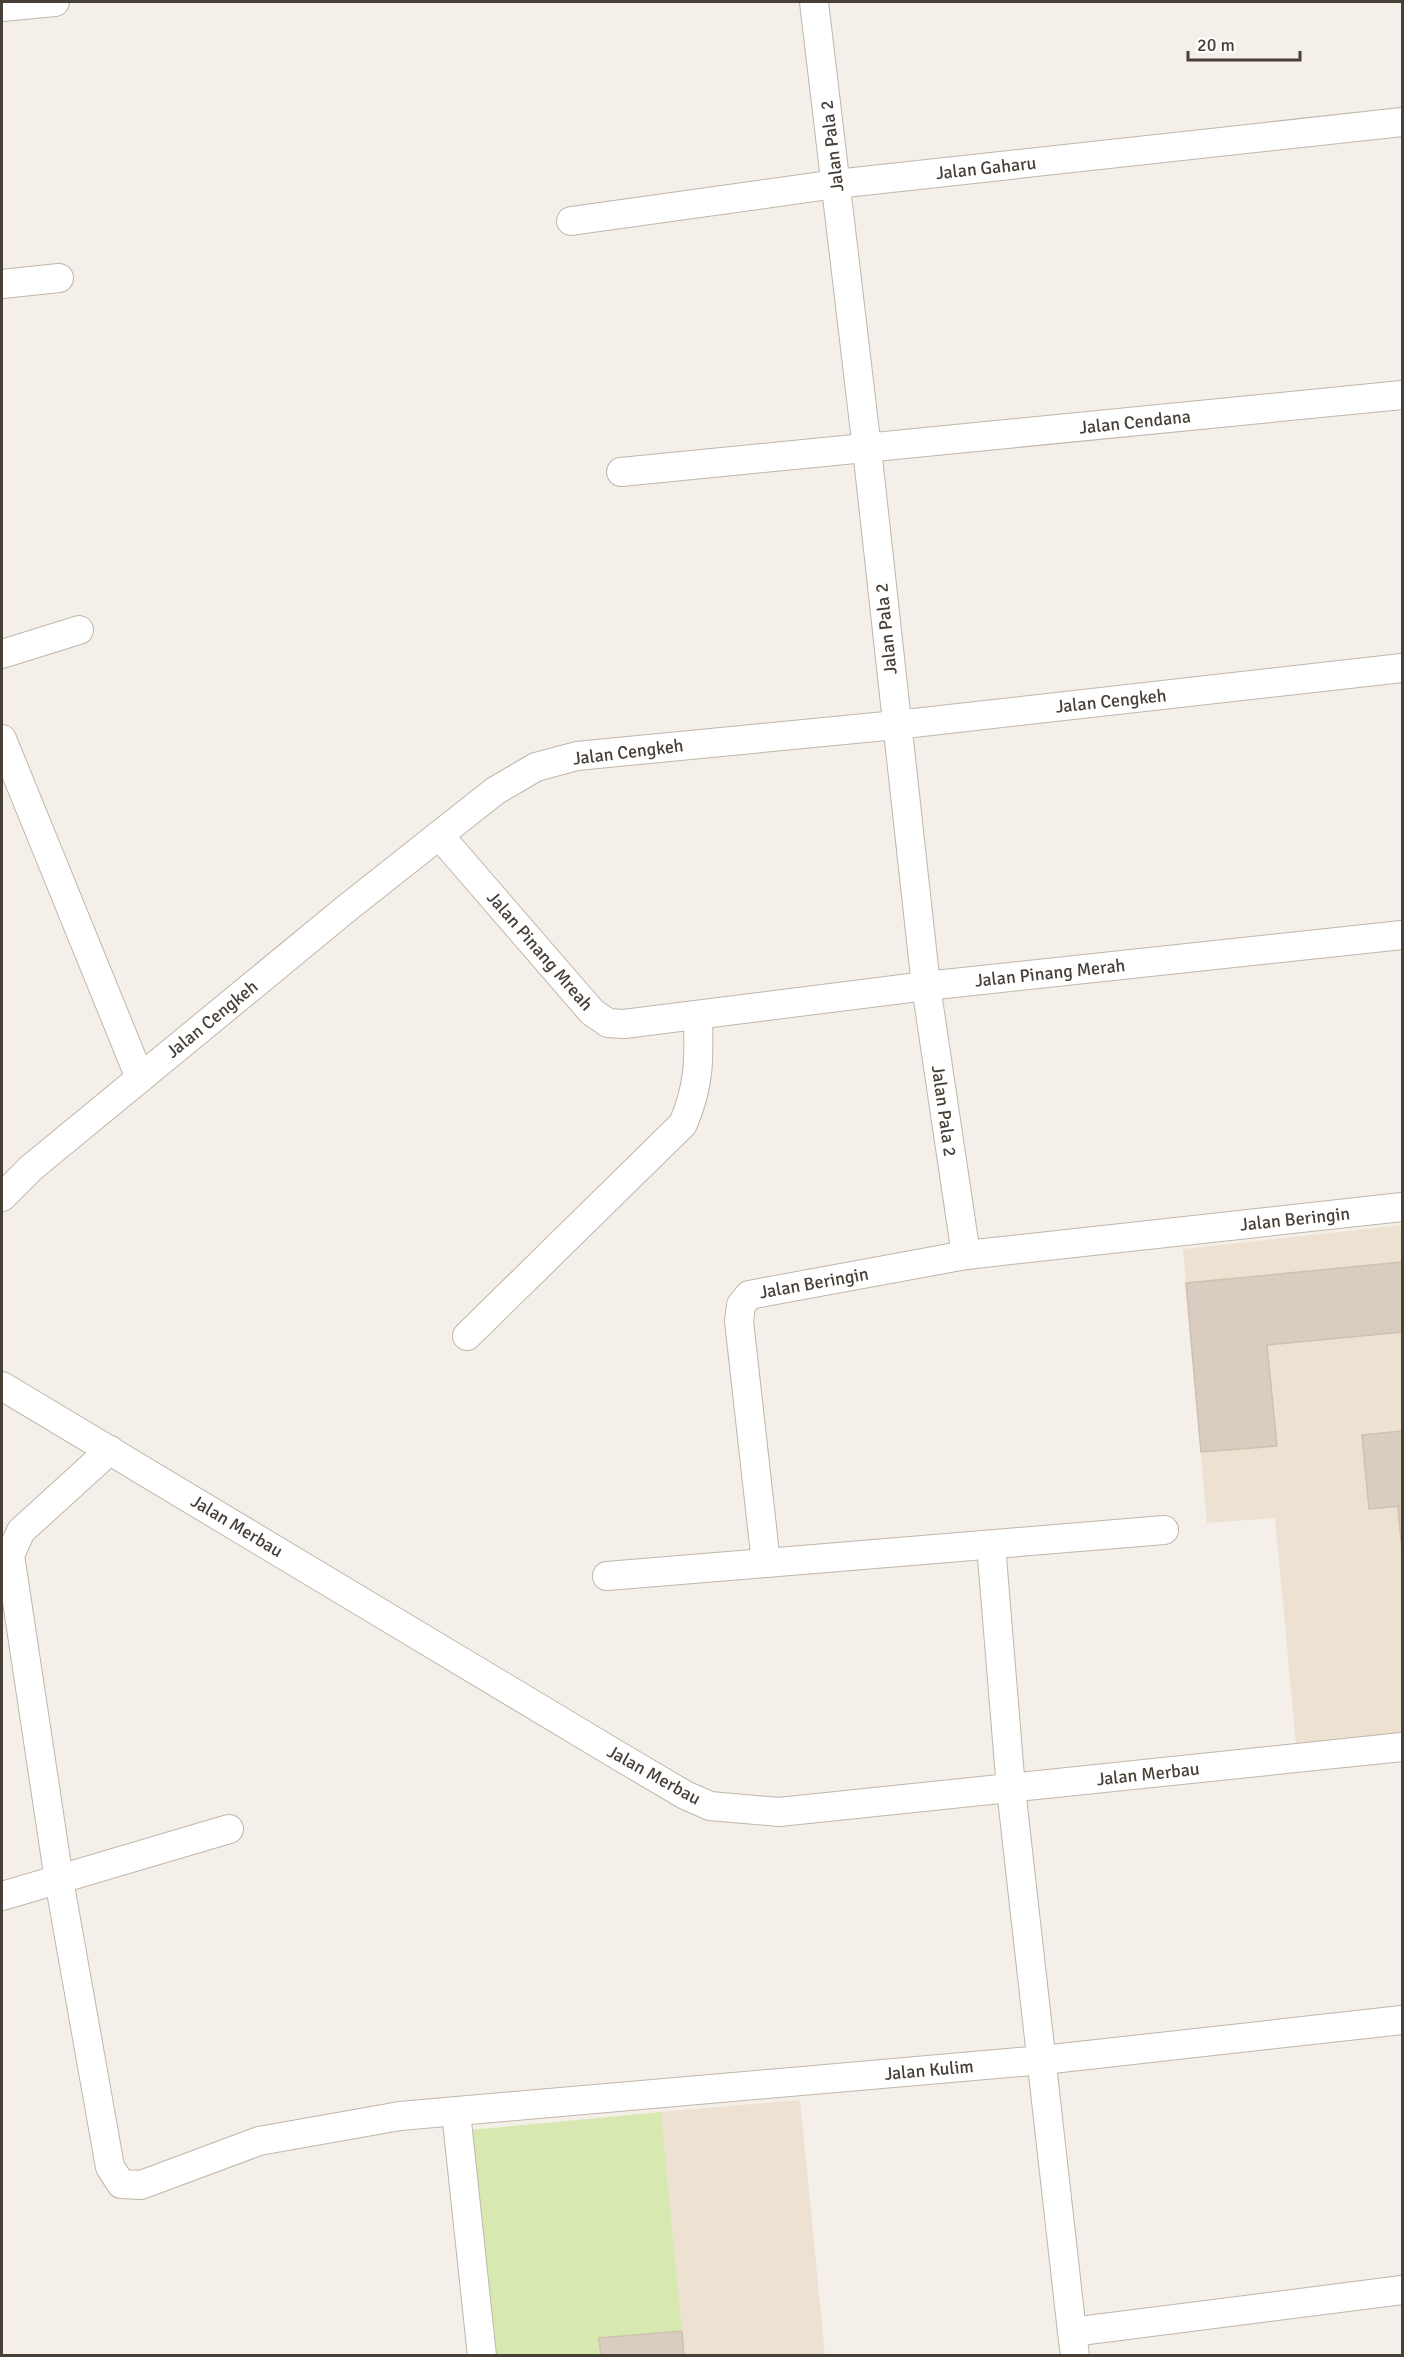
<svg xmlns="http://www.w3.org/2000/svg" width="1404" height="2357" font-family="Signika,sans-serif">
	<style>
		.education { fill: #ede2d2 }
		.green { fill: #d7e9b0 }
		.building { fill: #d9ccc0; stroke: #d1c0b0; stroke-width: 1.5 }
		.lines { fill: none; stroke-linecap: round; stroke-linejoin: round }
		.street-casing { stroke: #c0b6aa; stroke-width: 30 }
		.street { stroke: #fff; stroke-width: 28 }
		.labels { text-anchor: middle; dominant-baseline: central; stroke-width: 6; stroke-linejoin: round; paint-order: stroke }
		.street-label { font-size: 18px; fill: #483f37; stroke: #fff }
	</style>
	<rect width="100%" height="100%" fill="#f4efe8"/>
	<g class="education">
		<polygon points="1402,1225 1402,1506 1398,1507 1402,1551 1402,1733 1296,1744 1275,1518 1207,1523 1183,1249"/>
		<polygon points="800,2100 825,2355 684,2355 661,2112"/>
	</g>
	<polygon class="green" points="661,2112 682,2331 600,2338 601,2355 495,2355 470,2130"/>
	<g class="building">
		<polygon points="1402,1262 1402,1332 1267,1345 1277,1446 1201,1452 1186,1283"/>
		<polygon points="1402,1431 1402,1506 1369,1509 1362,1435"/>
		<polygon points="1402,1506 1402,1551 1398,1507"/>
		<polygon points="682,2331 684,2356 601,2356 599,2338"/>
	</g>
	<g class="lines">
		<defs>
			<g id="street">
				<polyline points="814,2 867,449 926,986 966,1255"/>
				<polyline points="2,7 55,2"/>
				<polyline points="571,221 836,184 1402,122"/>
				<polyline points="2,284 59,278"/>
				<polyline points="621,472 1402,395"/>
				<polyline points="2,654 79,630"/>
				<polyline points="2,739 140,1078"/>
				<polyline points="439,835 592,1012 608,1023 624,1024 926,986 1402,935"/>
				<polyline points="2,1197 31,1168 347,908 495,791 536,767 577,756 896,725 1402,668"/>
				<path d="M467,1336l216,-212c17,-40 16,-65 15,-108"/>
				<polyline points="2,1386 619,1756 685,1795 710,1806 779,1812 1402,1747"/>
				<polyline points="110,1450 21,1531 10,1555 59,1880 110,2167 121,2184 141,2185 259,2141 400,2116 1043,2060 1402,2020"/>
				<polyline points="1164,1530 766,1563 739,1321 741,1305 749,1295 966,1255 1402,1207"/>
				<polyline points="991,1545 1011,1789 1072,2332"/>
				<polyline points="607,1576 766,1563"/>
				<polyline points="2,1896 229,1829"/>
				<polyline points="456,2112 482,2356"/>
				<polyline points="1075,2356 1072,2332 1402,2290"/>
			</g>
		</defs>
		<use href="#street" class="street-casing"/>
		<use href="#street" class="street"/>
	</g>
	<g class="labels">
		<g class="street-label">
			<text transform="translate(832 146) rotate(-97)">Jalan Pala 2</text>
			<text transform="translate(986 168) rotate(-6)">Jalan Gaharu</text>
			<text transform="translate(1135 422) rotate(-6)">Jalan Cendana</text>
			<text transform="translate(886 629) rotate(-96)">Jalan Pala 2</text>
			<text transform="translate(1111 701) rotate(-6)">Jalan Cengkeh</text>
			<text transform="translate(628 752) rotate(-7)">Jalan Cengkeh</text>
			<text transform="translate(540 951) rotate(49)">Jalan Pinang Mreah</text>
			<text transform="translate(1050 973) rotate(-6)">Jalan Pinang Merah</text>
			<text transform="translate(212 1019) rotate(-39)">Jalan Cengkeh</text>
			<text transform="translate(944 1111) rotate(82)">Jalan Pala 2</text>
			<text transform="translate(1295 1219) rotate(-6)">Jalan Beringin</text>
			<text transform="translate(814 1283) rotate(-10)">Jalan Beringin</text>
			<text transform="translate(237 1526) rotate(31)">Jalan Merbau</text>
			<text transform="translate(1148 1774) rotate(-6)">Jalan Merbau</text>
			<text transform="translate(654 1775) rotate(29)">Jalan Merbau</text>
			<text transform="translate(929 2070) rotate(-5)">Jalan Kulim</text>
		</g>
	</g>
	<rect width="1404" height="2357" fill="none" stroke="#483f37" stroke-width="6"/>
	<path d="M1188 51v9h112v-9" fill="none" stroke="#483f37" stroke-width="3"/>
	<text x="1197" y="51" font-size="18" fill="#483f37" stroke="#ffffff" stroke-width="4.5" paint-order="stroke">20 m</text>
</svg>
